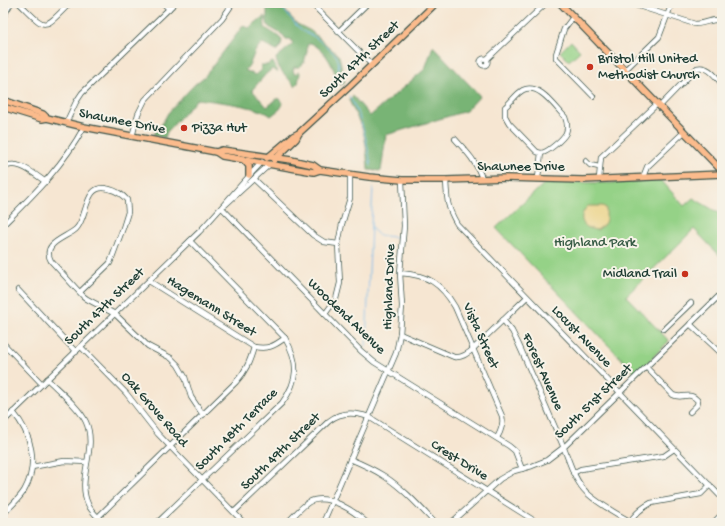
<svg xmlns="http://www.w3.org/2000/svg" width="725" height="526" font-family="'Gochi Hand',sans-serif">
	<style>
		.green { fill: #95d287; stroke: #5a885e }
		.forest { fill: #78b474; stroke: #4c7854 }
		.sand { fill: #eeda9e; stroke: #868c69 }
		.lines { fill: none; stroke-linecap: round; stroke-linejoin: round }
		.stream { stroke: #78baed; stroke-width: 1 }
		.minor-casing { stroke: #3f564c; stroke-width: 6 }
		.major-casing { stroke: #3f564c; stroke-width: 8 }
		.minor { stroke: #fff; stroke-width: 4.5 }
		.major { stroke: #fbbb8c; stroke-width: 5.5 }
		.poi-dot { fill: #c8321e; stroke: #f7f3e8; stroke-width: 1.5 }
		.labels { text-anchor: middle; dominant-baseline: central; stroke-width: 4; stroke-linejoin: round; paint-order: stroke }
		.poi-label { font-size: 14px; fill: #1f3d34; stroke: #f7f3e8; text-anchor: start }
		.street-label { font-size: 14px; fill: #1f3d34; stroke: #f7f3e8 }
		.park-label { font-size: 14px; fill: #375b45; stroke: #f7f3e8 }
	</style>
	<rect width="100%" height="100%" fill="#f7f3e8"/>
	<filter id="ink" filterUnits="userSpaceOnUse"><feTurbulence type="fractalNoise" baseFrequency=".025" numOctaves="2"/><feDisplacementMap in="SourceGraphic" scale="8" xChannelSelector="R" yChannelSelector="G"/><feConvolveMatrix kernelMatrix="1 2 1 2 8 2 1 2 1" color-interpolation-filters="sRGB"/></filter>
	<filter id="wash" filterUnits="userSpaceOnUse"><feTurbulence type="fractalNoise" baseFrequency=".012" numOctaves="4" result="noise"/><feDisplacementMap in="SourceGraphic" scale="16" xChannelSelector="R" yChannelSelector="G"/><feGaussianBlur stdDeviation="0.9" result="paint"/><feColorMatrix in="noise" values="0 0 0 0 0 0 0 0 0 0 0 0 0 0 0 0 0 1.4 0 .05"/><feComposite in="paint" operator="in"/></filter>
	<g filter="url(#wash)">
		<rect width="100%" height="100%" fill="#f6e6d2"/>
		<g class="green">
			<polygon points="571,41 580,51 569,61 560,52"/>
			<polygon points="661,180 684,206 693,198 722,215 722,258 694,229 626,296 669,341 636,374 496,228 546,182 611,183"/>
		</g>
		<g class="forest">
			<path d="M261,3h19v2l17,19 14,7 28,25 6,27 -6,2c-5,-17 -11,-33 -28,-42l-4,2v6l-3,12 -5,4h-5l-1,4 2,3 4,-3 1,2 -2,10 -3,3c-7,-9 -18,-16 -19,-28l17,-14 -2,-5h-5l-3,-4 -14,-8 -2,-4v-16l-3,-1z"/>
			<path d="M264,16l1,12c6,4 13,7 17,12l-1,6 -5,5 -13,-8c-11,6 -9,19 -18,27l10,5 6,-5v-5h6l6,-3 5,10 -6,-3 -6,5 -14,16 15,17 11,-9 5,6 -3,5 -9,7c-11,-10 -58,-15 -74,-17l-30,33 -2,6 -12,-3 9,-11 6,-11 26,-28 11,-9 38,-50 6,2z"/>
			<polygon points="433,46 480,96 466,111 386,135 381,171 368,170 366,145 363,130 349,100 353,96 370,116 425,69"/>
		</g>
		<path class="sand" d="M588,206h15l3,2c0,12 2,15 -9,22 -16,-1 -20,-14 -9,-24z"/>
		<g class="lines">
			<g class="stream">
				<path d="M278,3l19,23 6,5 12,6 21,18c5,9 0,17 6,28"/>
				<path d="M349,96c13,21 18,46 22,70"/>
				<path d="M373,187l-2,38c4,13 16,11 27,12"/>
				<polyline points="366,346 371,225"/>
			</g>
		</g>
	</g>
	<g filter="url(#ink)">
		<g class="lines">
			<defs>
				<g id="minor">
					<path d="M19,3c28,27 23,28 51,0"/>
					<polyline points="163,3 169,9"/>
					<polyline points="311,3 372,65"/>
					<path d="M629,3l66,21c10,0 17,-6 27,-4"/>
					<polyline points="3,17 11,3"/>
					<polyline points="573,17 564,29 556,54 556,58 593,96"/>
					<polyline points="338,32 368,3"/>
					<circle cx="484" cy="62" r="3.5"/>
					<polyline points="487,59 546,3"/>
					<polyline points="625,70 659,37 672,3"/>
					<path d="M660,106l37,-38c11,-3 18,8 25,16"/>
					<polyline points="66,123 76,102 82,93 175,3"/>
					<polyline points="132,137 138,114 145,100 222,19 233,3"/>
					<path d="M455,139c12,13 21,22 27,39"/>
					<polyline points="586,161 590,165 599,167"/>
					<path d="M3,168c14,-10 31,6 43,14"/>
					<polyline points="643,177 647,167 684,132"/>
					<path d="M538,178l3,-25c6,0 22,-14 25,-20 2,-5 1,-11 -1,-16 -10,-10 -26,-35 -42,-27 -6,3 -12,12 -18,17v9l4,7 28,29 4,1"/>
					<polyline points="254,179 313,235 324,242 338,244"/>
					<polyline points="599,179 601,157 657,104"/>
					<path d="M446,180c1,20 1,27 11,44l265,274"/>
					<polyline points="225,205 270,164"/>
					<polyline points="222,208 361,351 374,362 509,446 515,451 522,469"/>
					<path d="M3,225c30,-30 60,-59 81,-98"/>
					<path d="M400,273c28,2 41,10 55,34l47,109c2,8 -1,15 -5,22"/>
					<path d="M149,281l105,66c14,2 19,0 31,-9"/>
					<polyline points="18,290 76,352"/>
					<path d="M80,292l30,-29 13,-35 5,-16 -1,-12c-5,-6 -10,-9 -18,-11 -25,-8 -21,29 -33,40 -10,9 -35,14 -25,32l32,35 4,3 28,15 33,32 23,12 7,7 7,12 6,20 12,18"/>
					<polyline points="325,314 336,299 340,283 338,244 342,224 350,198 350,174"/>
					<path d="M503,320l9,11 6,12c15,33 29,66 43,98 8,18 12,38 26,52 13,12 30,21 46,30"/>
					<polyline points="690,324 721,353 722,352"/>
					<polyline points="664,329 691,303"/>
					<path d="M400,334l54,23c8,1 14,-3 20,-9l53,-51"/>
					<polyline points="3,343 42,384"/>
					<polyline points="81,347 126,393 158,434 244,523"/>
					<path d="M646,367l27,28c10,5 16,-5 25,6l-1,4 -7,7"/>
					<path d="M47,379c11,11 33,29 39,43 12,27 -10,56 2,82 3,8 10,13 16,19"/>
					<path d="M3,422l196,-190c22,-23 41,-47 63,-70"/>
					<path d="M350,459c12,5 23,10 34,17 20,13 35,30 51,47"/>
					<polyline points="32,467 64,461 87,462"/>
					<polyline points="573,473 581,469 664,456 674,449"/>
					<path d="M234,512l95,-91c12,-10 26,-9 40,-4l169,106"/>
					<path d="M3,514c7,-7 15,-14 21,-23 15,-26 8,-57 -11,-79"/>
					<path d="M98,517l138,-135c10,-11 14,-21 18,-35"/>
					<path d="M157,523l125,-120c17,-23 17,-41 3,-65l-95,-97"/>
					<path d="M287,523c7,-7 14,-16 22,-21 18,-10 45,9 58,21"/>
					<polyline points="323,523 396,353 400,334 402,306 400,273 404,226 402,180"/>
					<polyline points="451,523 500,479 514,471 532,466 547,460 564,447 722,293"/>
					<path d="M629,523c6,-9 12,-15 22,-20l50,-9 9,-9"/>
					<polyline points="713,523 722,514"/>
				</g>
				<g id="major">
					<polyline points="560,3 722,171"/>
					<polyline points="3,100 43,114 47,118"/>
					<polyline points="3,107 42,119 47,118 84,127 216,152 222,156 314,172 320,170"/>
					<polyline points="216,152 222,150 291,160 313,165 320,170 369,177 402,180 446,180 505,178 583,180 722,174"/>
					<polyline points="267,158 293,136 299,133 350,86 436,3"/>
					<polyline points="243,159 249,166 249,175"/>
					<polyline points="274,160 296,139 299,133"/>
				</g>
			</defs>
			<use href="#minor" class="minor-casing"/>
			<use href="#major" class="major-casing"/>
			<use href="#minor" class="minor"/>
			<use href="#major" class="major"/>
		</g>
	</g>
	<g class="poi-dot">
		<circle cx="590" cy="67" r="4"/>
		<circle cx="184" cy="128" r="4"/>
		<circle cx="685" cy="274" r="4"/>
	</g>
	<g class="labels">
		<g class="poi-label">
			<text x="598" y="59">Bristol Hill United<tspan x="598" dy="16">Methodist Church</tspan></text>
			<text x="192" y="128">Pizza Hut</text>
			<text x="677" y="274" text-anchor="end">Midland Trail</text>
		</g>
		<g class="street-label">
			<text transform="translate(360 60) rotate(-44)">South 47th Street</text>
			<text transform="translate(122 122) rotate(11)">Shawnee Drive</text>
			<text x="521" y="167">Shawnee Drive</text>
			<text transform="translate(390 287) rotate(-88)">Highland Drive</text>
			<text transform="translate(105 307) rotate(-44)">South 47th Street</text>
			<text transform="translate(211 307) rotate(32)">Hagemann Street</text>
			<text transform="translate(346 317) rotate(44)">Woodend Avenue</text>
			<text transform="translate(480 336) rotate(66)">Vista Street</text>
			<text transform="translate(581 337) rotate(46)">Locust Avenue</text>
			<text transform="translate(542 372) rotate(66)">Forest Avenue</text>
			<text transform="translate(594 402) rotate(-44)">South 51st Street</text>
			<text transform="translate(154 410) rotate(49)">Oak Grove Road</text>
			<text transform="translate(237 430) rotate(-45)">South 48th Terrace</text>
			<text transform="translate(281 452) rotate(-44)">South 49th Street</text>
			<text transform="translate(459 461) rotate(32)">Crest Drive</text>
		</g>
		<g class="park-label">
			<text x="595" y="243">Highland Park</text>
		</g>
	</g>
	<rect width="725" height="526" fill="none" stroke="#f7f3e8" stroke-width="16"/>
</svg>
